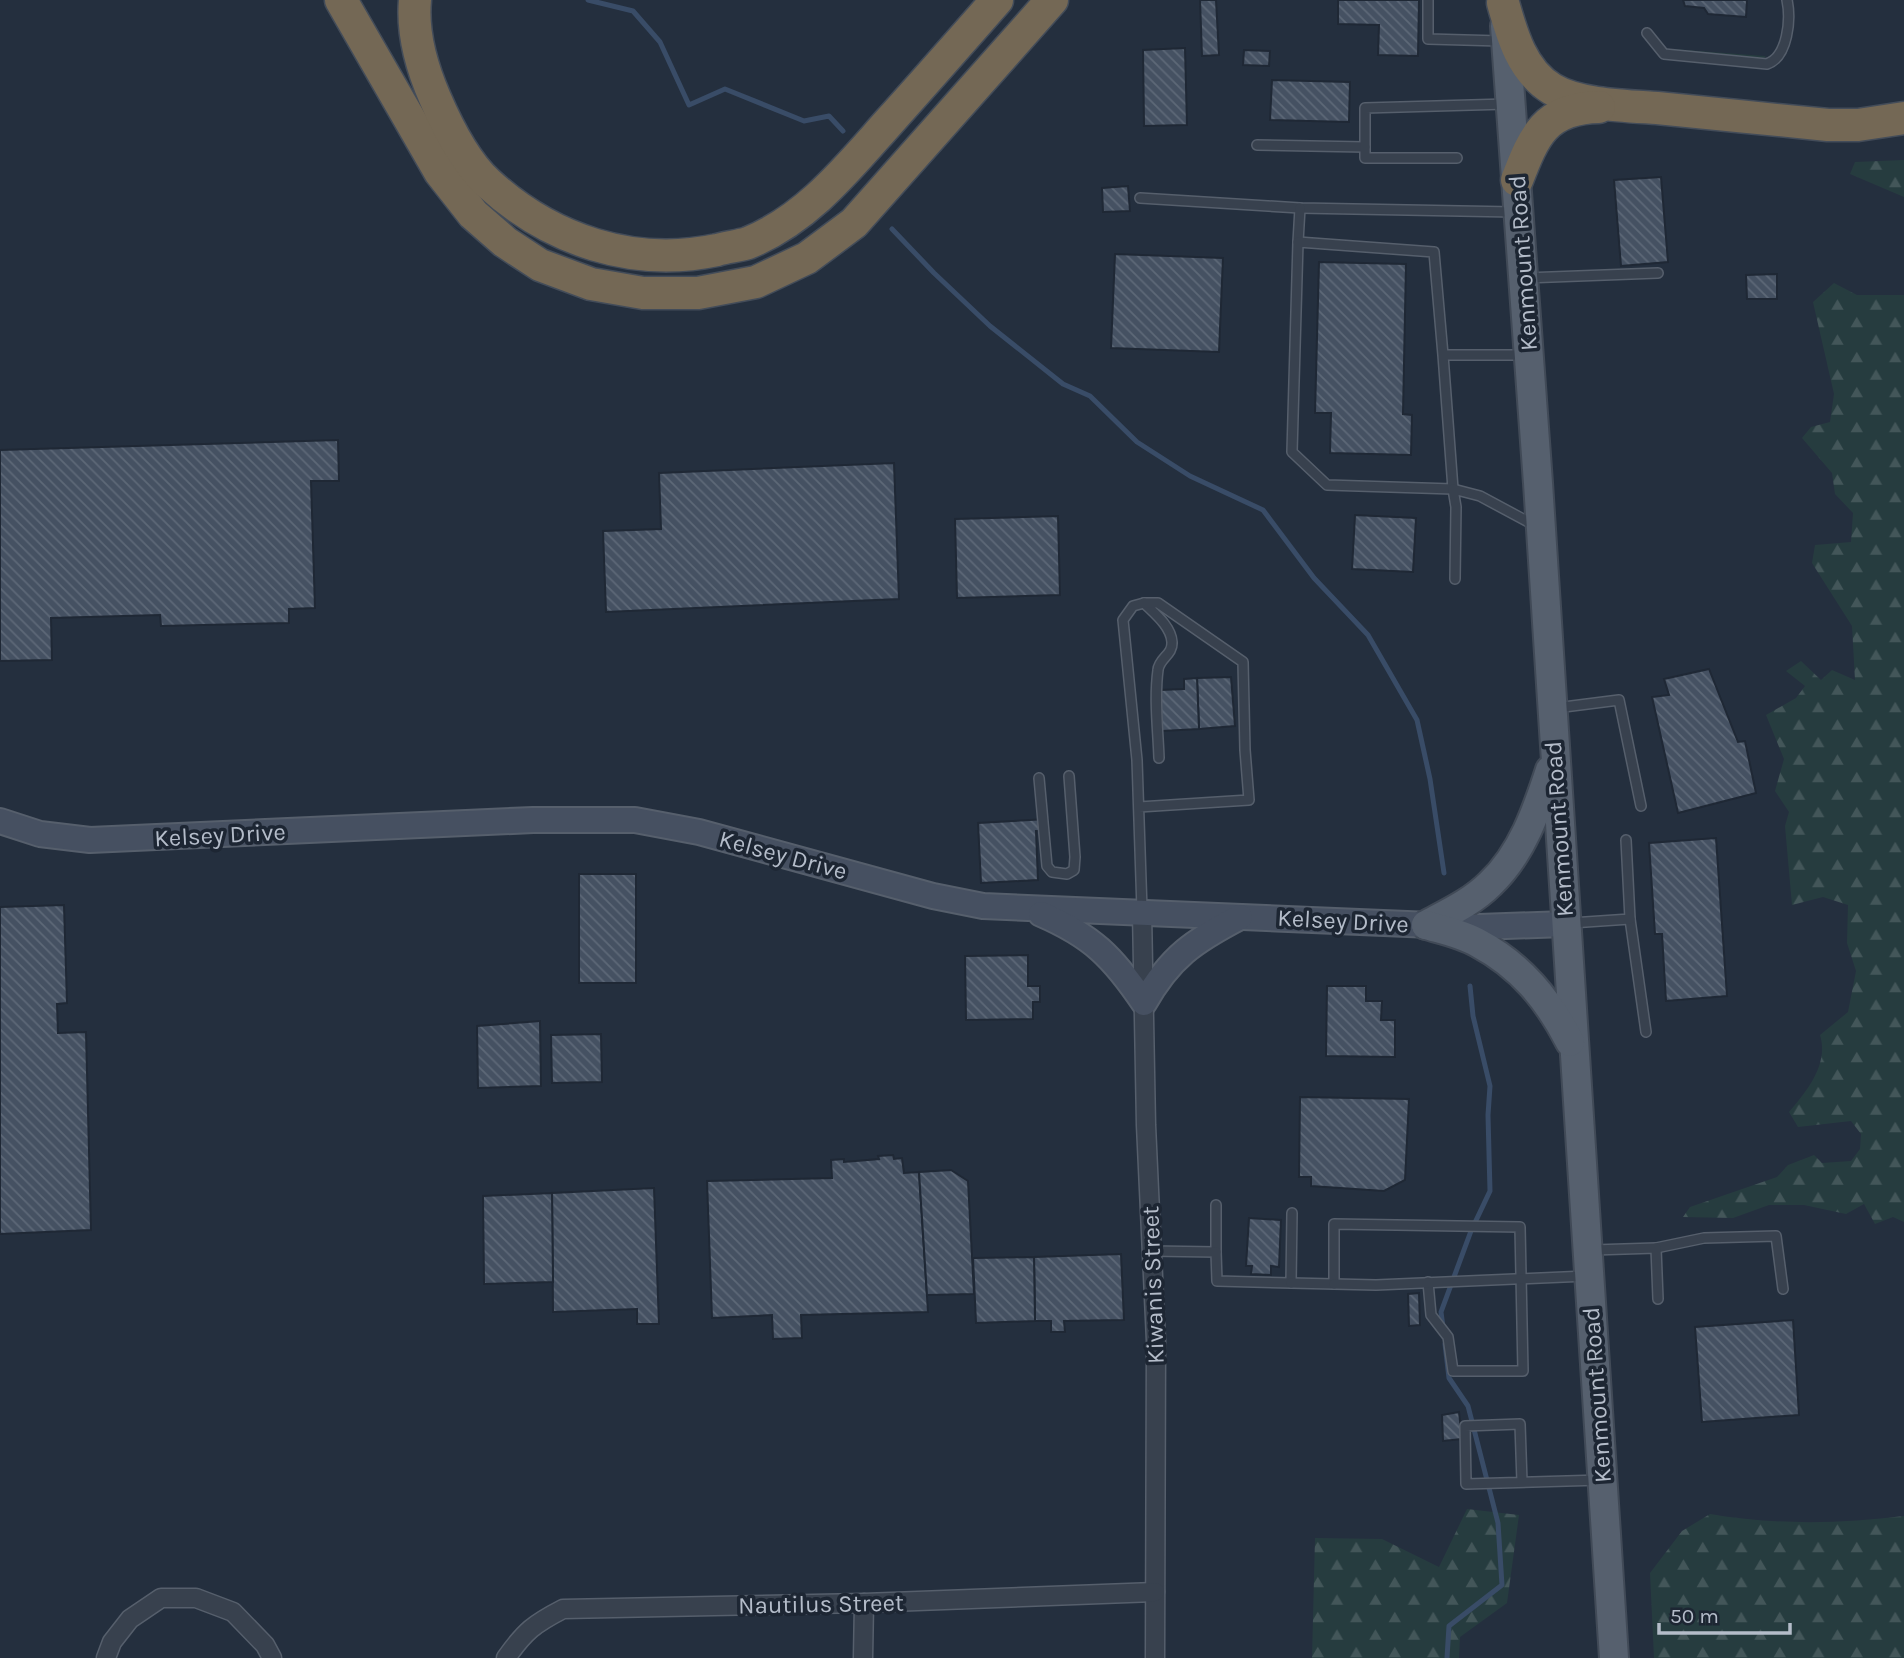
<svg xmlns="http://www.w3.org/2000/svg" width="1904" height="1658" font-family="Karla,sans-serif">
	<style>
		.green { fill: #263c3f }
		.forest { fill: url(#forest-firs) }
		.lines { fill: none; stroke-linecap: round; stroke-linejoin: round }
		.stream { stroke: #394c67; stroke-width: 5 }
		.building { fill: url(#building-back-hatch); stroke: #1f2835; stroke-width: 2 }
		.lane-casing { stroke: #565f6c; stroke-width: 12 }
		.street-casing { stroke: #565f6c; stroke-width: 21 }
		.secondary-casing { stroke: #565f6c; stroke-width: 28 }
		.primary-casing { stroke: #414a57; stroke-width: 32 }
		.highway-casing { stroke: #434c59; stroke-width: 35 }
		.lane { stroke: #38414e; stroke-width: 9 }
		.street { stroke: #38414e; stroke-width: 18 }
		.secondary { stroke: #465061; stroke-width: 24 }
		.primary { stroke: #56606e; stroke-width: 28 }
		.highway { stroke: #746855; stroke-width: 32 }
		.labels { text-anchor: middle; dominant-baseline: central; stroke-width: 7; stroke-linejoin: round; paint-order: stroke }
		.street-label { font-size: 24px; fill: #b4bcc9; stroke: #1d2633 }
	</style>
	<defs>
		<pattern id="forest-firs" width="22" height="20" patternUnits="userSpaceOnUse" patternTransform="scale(1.75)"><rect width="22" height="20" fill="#263c3f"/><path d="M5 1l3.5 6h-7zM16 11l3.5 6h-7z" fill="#435659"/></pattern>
		<pattern id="building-back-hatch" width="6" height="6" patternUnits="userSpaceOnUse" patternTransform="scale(1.75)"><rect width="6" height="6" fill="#455162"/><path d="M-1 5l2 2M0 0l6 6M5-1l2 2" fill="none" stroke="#5d6877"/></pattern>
	</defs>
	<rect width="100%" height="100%" fill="#242f3e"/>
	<polygon class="green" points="1672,49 1765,56 1766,57 1760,59 1671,53"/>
	<g class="forest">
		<polygon points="1904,160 1904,197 1850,174 1855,162"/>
		<path d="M1834,283l23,12h47v927l-11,-5 -18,7 -11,-20 -18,10 -42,-9h-35l-36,13 -50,-1 7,-10 87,-30 11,-12 26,-10 8,8 29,-2 9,-12 1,-15 -10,-13 -53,6 -9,-15c18,-21 40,-48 31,-77l28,-23 8,-41 -9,-28 1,-38 -25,-8 -31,8 -7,-79 4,-14 -14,-21 9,-32 -18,-44 30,-17 9,-12 -19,-15 15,-10 20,19 11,-10 23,10 -3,-54 -40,-63 3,-18 36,-3 2,-29 -18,-19 -3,-21 -30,-35 9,-11 19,-5 4,-28 -21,-92z"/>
		<polygon points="1467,1509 1519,1515 1507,1603 1460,1637 1459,1658 1312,1658 1315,1538 1382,1539 1439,1567"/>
		<path d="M1710,1514c64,11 130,10 194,2v142h-250l-4,-85 32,-42z"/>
	</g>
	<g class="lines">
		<g class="stream">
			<polyline points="588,0 633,11 660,42 689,105 725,89 804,121 829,116 843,131"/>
			<polyline points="892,229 934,273 990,326 1063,384 1090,396 1137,442 1190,476 1263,510 1314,578 1368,635 1417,720 1430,779 1444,873"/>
			<polyline points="1443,1327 1441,1312 1471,1231 1490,1191 1488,1115 1490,1086 1473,1016 1470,986"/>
			<polyline points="1445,1344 1449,1378 1468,1406 1498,1523 1502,1585 1449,1626 1447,1658"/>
		</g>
	</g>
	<g class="building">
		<polygon points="1200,0 1216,0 1219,55 1202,56"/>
		<polygon points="1338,0 1419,0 1418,56 1378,55 1379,25 1338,24"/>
		<polygon points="1683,0 1747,0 1746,17 1708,14 1704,8 1685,6"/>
		<polygon points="1185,48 1187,125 1144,126 1143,50"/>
		<polygon points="1244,50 1270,51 1269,66 1243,65"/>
		<polygon points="1272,80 1350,82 1349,122 1270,120"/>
		<polygon points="1661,177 1668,262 1621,266 1614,180"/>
		<polygon points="1128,186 1130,211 1103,212 1102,188"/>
		<polygon points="1115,254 1223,258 1219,352 1111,348"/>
		<polygon points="1319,262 1406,264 1403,414 1412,415 1411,455 1330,453 1331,413 1315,413"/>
		<polygon points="1777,274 1777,299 1747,299 1746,275"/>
		<polygon points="338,440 339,481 311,481 315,608 289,609 289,623 161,626 160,615 51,618 52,660 0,661 0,450"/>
		<polygon points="894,463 899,599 606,612 603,531 661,529 659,473"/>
		<polygon points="1355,515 1416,518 1413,572 1352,569"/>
		<polygon points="1058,516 1060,595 957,598 955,519"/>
		<polygon points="1709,669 1738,742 1745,741 1756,793 1678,813 1652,697 1669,695 1664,679"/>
		<polygon points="1231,677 1235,726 1199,729 1197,678"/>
		<polygon points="1197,678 1199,729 1162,731 1160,690 1184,689 1184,679"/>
		<polygon points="1048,819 1049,831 1036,831 1038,880 981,883 978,823"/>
		<polygon points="1716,838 1727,996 1666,1001 1662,934 1655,934 1649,843"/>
		<rect x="579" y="874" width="57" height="109"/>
		<polygon points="64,905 67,1003 57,1004 58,1033 86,1032 91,1230 0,1234 0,907"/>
		<polygon points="1028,955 1028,986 1040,986 1040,1002 1033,1002 1033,1019 966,1020 965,956"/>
		<polygon points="1327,986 1366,986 1366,1001 1382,1001 1381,1020 1395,1020 1395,1057 1326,1056"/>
		<polygon points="540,1021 541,1086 478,1088 477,1026"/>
		<polygon points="601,1034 602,1082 552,1083 551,1035"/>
		<polygon points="1300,1097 1409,1099 1405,1180 1384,1191 1311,1186 1311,1177 1299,1177"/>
		<polygon points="893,1155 894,1159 902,1158 904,1173 919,1172 928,1312 801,1315 802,1338 773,1339 772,1315 712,1318 707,1181 832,1178 831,1160 844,1159 844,1162 879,1159 878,1156"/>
		<polygon points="951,1170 968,1181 974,1294 927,1295 919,1172"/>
		<polygon points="654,1188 659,1324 637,1324 637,1309 553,1312 552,1193"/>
		<polygon points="552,1193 553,1282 484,1284 483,1196"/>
		<polygon points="1249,1218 1281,1220 1279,1267 1271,1266 1271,1275 1251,1274 1252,1266 1246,1266"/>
		<polygon points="1121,1254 1124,1320 1064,1321 1065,1332 1051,1332 1051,1321 1035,1321 1034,1257"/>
		<polygon points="1034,1257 1035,1321 976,1323 973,1258"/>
		<polygon points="1419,1293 1420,1325 1409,1326 1408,1294"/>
		<polygon points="1793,1320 1799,1415 1702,1422 1695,1327"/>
		<polygon points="1459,1412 1462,1439 1443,1441 1442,1415"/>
	</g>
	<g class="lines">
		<defs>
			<g id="lane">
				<polyline points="1428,0 1428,39 1501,41"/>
				<path d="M1647,33l17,21 103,10c21,-7 24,-45 20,-64"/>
				<polyline points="1257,145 1365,147"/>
				<polyline points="1457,158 1365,158 1365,108 1507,104"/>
				<polyline points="1140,198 1300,208 1514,212"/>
				<polyline points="1298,242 1300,208"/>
				<polyline points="1525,278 1658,273"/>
				<polyline points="1443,355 1453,489 1327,485 1292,452 1298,242 1434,252 1443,355 1524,355"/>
				<polyline points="1455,579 1456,507 1453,489 1480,496 1534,525"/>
				<path d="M1144,603c10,10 27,23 28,39 1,13 -13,16 -14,28 -4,29 0,59 1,88"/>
				<polyline points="1556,708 1619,700 1641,806"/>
				<polyline points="1039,778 1047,866 1052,872 1067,874 1074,870 1075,857 1069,776"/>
				<polyline points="1139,807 1249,800 1245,750 1243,662 1158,603 1144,603 1133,606 1123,620 1137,760 1142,910"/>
				<polyline points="1630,919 1646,1032"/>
				<polyline points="1571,923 1630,919 1626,840"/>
				<polyline points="1216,1205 1216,1252"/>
				<polyline points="1656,1248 1704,1238 1776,1236 1783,1289"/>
				<polyline points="1593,1250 1656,1248 1658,1299"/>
				<polyline points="1152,1251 1216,1252 1217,1281 1291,1283 1292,1213"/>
				<polyline points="1291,1283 1334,1284 1334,1224 1520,1227 1523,1371 1453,1371 1448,1337 1431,1315 1428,1282"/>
				<polyline points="1334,1284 1376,1285 1587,1276"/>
				<polyline points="1522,1482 1520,1424 1465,1426 1466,1484 1601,1480"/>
			</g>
			<g id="street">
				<polyline points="1142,912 1146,1125 1156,1341 1155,1658"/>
				<polyline points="106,1658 112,1642 130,1619 161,1598 196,1598 233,1612 265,1645 272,1658"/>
				<path d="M506,1658c19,-27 28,-34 57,-49l301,-6 291,-11"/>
				<polyline points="863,1658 864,1603"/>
			</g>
			<g id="secondary">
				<polyline points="0,821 40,834 90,840 533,820 635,820 699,832 933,896 983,906 1479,927 1565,924"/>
				<path d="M1041,914c51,22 72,43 103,89 26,-46 50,-62 96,-86"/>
			</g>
			<g id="primary">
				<polyline points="1505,26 1538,483 1614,1658"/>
				<path d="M1426,925c22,-12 46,-23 64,-41 32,-30 47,-74 60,-114"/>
				<path d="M1426,925c17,5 36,9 52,18 43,23 70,56 92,99"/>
			</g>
			<g id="highway">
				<polyline points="341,0 440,172 473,214 505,242 540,265 591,284 643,293 698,293 756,282 807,258 854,223 1052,0"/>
				<path d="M415,0c-3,32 7,68 20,98 12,28 29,63 53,85 62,57 145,85 229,67 10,-3 22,-4 31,-7 59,-24 99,-74 140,-120 37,-41 73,-82 109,-123"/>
				<path d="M1503,3c9,32 19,68 49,86 26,16 75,17 105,19 57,6 114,11 171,17h30l46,-7"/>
				<path d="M1517,180c17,-44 28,-72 82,-73"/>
			</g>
		</defs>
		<use href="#lane" class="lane-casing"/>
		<use href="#street" class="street-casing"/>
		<use href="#secondary" class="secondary-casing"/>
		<use href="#primary" class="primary-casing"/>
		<use href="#highway" class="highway-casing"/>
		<use href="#lane" class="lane"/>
		<use href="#street" class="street"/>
		<use href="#secondary" class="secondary"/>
		<use href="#primary" class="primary"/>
		<use href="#highway" class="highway"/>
	</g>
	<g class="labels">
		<g class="street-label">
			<text transform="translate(1523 263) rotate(-94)">Kenmount Road</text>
			<text transform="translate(1559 829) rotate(-94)">Kenmount Road</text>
			<text transform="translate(220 835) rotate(-3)">Kelsey Drive</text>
			<text transform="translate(783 855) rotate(15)">Kelsey Drive</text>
			<text transform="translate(1343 921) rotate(3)">Kelsey Drive</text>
			<text transform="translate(1153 1285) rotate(-92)">Kiwanis Street</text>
			<text transform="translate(1597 1395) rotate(-94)">Kenmount Road</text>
			<text transform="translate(821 1604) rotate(-1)">Nautilus Street</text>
		</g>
	</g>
	<path d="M1659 1623v10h131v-10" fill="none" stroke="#b4bcc9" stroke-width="3.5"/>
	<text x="1670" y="1623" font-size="21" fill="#b4bcc9" stroke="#1d2633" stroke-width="5" paint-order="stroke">50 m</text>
</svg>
